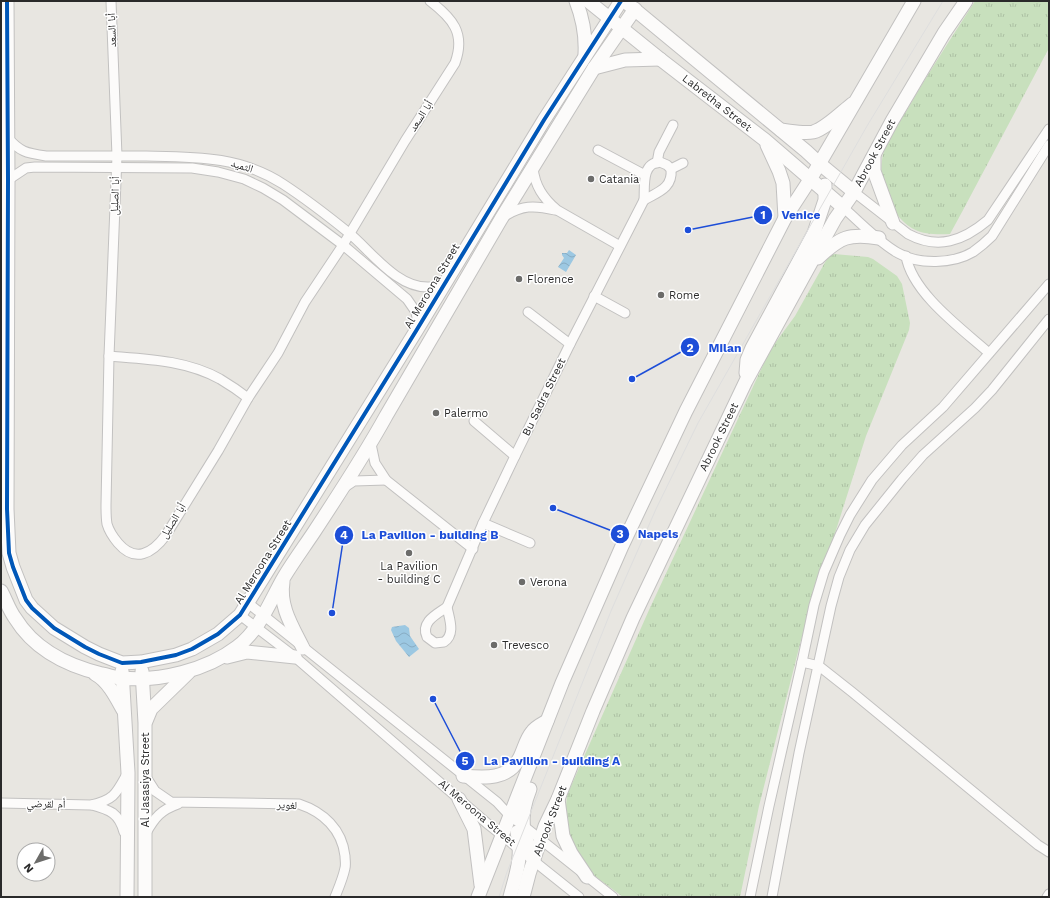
<svg xmlns="http://www.w3.org/2000/svg" width="1050" height="898" font-family="'Work Sans','Noto Naskh Arabic',sans-serif">
	<style>
		.park { fill: url(#park-tufts) }
		.water { fill: url(#water-waves) }
		.lines { fill: none; stroke-linecap: round; stroke-linejoin: round }
		.street-casing { stroke: #c2c1c0; stroke-width: 11 }
		.secondary-casing { stroke: #c2c1c0; stroke-width: 15 }
		.street { stroke: #fcfbfa; stroke-width: 9 }
		.secondary { stroke: #fcfbfa; stroke-width: 13 }
		.tram { stroke: #dedede; stroke-width: 1 }
		.cycleway-casing { stroke: #fff; stroke-width: 6 }
		.cycleway { stroke: #0057b8; stroke-width: 4 }
		.poi-dot { fill: #6c6c6a; stroke: #fff; stroke-width: 1.5 }
		.labels { text-anchor: middle; dominant-baseline: central; stroke-width: 3; stroke-linejoin: round; paint-order: stroke }
		.street-label { font-size: 11px; fill: #2a2a2a; stroke: #fff }
		.poi-label { font-size: 11px; fill: #2a2a2a; stroke: #fff; text-anchor: start }
		.leader { fill: none; stroke: #1d4ed8; stroke-width: 1.5 }
		.callout-dot { fill: #1d4ed8; stroke: #fff; stroke-width: 1.5 }
		.mark-label { font-size: 12px; text-anchor: middle; font-weight: bold; fill: #fff }
		.callout-label { font-size: 12px; text-anchor: middle; font-weight: bold; fill: #1d4ed8; stroke: #fff; stroke-width: 3; stroke-linejoin: round; paint-order: stroke }
	</style>
	<defs>
		<pattern id="park-tufts" width="24" height="20" patternUnits="userSpaceOnUse"><rect width="24" height="20" fill="#c8e0bd"/><path d="M3 7l-1-3M5 7V3M7 7l1-3M15 17l-1-3M17 17v-4M19 17l1-3" fill="none" stroke="#acc0a3"/></pattern>
		<pattern id="water-waves" width="16" height="10" patternUnits="userSpaceOnUse"><rect width="16" height="10" fill="#9cc8e2"/><path d="M0 5q4-4 8 0t8 0" fill="none" stroke="#87acc2"/></pattern>
	</defs>
	<rect width="100%" height="100%" fill="#e8e6e1"/>
	<g class="park">
		<path d="M975,1h74v47l-87,164 -12,22c-27,1 -39,-1 -56,-23 -13,-18 -16,-43 -9,-64 4,-12 15,-26 22,-37 21,-37 45,-73 68,-109z"/>
		<polygon points="834,254 868,257 873,259 897,276 902,284 910,323 909,330 866,436 801,640 759,806 740,897 623,897 592,874 568,836 565,818 567,795 649,610 770,350 795,316 828,257"/>
	</g>
	<g class="water">
		<polygon points="569,250 576,255 566,272 558,267 564,258 562,255 562,253 567,253"/>
		<polygon points="405,625 409,628 410,636 419,649 409,657 396,641 391,630 392,627"/>
	</g>
	<g class="lines">
		<defs>
			<g id="street">
				<path d="M111,1l6,155 -8,200 -3,149c0,6 0,13 1,19 2,7 6,13 11,19 17,20 34,11 48,-8l52,-84 30,-53 30,-45 27,-51 38,-57 62,-104 50,-78c11,-30 -3,-45 -25,-62"/>
				<path d="M7,137c13,15 19,16 39,19 33,0 66,0 100,0 49,1 94,0 137,28 23,15 45,32 66,49 22,18 48,56 81,54 5,0 9,-2 14,-4"/>
				<polyline points="598,150 645,175"/>
				<path d="M660,162l7,3 4,4c2,19 -13,23 -27,31 1,-13 -3,-37 16,-38z"/>
				<polyline points="657,163 659,152 673,125"/>
				<path d="M533,168c2,18 10,30 24,42l63,36"/>
				<polyline points="671,169 683,163"/>
				<polyline points="8,180 26,168 35,167 192,168 218,172 244,179 263,188 283,200 343,245 407,299 416,312 417,318 416,329"/>
				<path d="M854,192l54,42c30,16 55,7 80,-14l61,-91"/>
				<path d="M844,208c14,13 37,36 54,45 21,12 55,11 75,-1 7,-5 13,-10 19,-16l57,-91"/>
				<path d="M503,217c19,-12 31,-12 52,-7"/>
				<path d="M906,256c6,37 56,73 83,97"/>
				<polyline points="594,296 625,313"/>
				<polyline points="528,312 570,344"/>
				<path d="M109,356c37,3 77,4 111,23 10,6 19,12 28,19"/>
				<polyline points="474,421 515,456"/>
				<polyline points="371,444 375,463 386,480 473,549"/>
				<polyline points="345,487 354,481 386,480"/>
				<polyline points="483,523 530,543"/>
				<polyline points="248,603 497,802 510,816 525,827 613,897"/>
				<polyline points="447,607 483,523 515,456 570,344 644,200"/>
				<path d="M447,607c2,11 9,27 -3,35l-9,1 -8,-6c-7,-15 10,-23 20,-30z"/>
				<polyline points="240,615 295,657 489,825 579,897"/>
				<polyline points="802,662 819,666 852,692 1038,845 1049,852"/>
				<path d="M146,777l9,14 16,11 128,2c24,8 43,25 46,52 0,4 1,8 0,12 -2,10 -6,19 -10,29"/>
				<path d="M1,803l90,2c23,-5 25,-11 36,-31"/>
				<path d="M92,805c18,5 27,8 32,27"/>
				<path d="M146,833c9,-16 15,-23 32,-29"/>
				<polyline points="750,897 769,806 802,662 814,605 824,572 840,535 850,515 872,480 902,445 943,407 1049,284"/>
				<polyline points="772,897 799,753 831,606 839,577 850,550 865,525 902,479 923,455 975,408 992,390 1049,319"/>
				<polyline points="1047,897 1049,894"/>
			</g>
			<g id="secondary">
				<polyline points="7,1 8,180 7,509 9,553 13,567 26,600 32,608 54,628 85,647 99,654 122,663 141,662 176,655 192,649 218,634 240,615 416,331 544,120 621,1"/>
				<path d="M576,1c7,18 10,34 9,53"/>
				<polyline points="588,1 660,59 765,140 844,208"/>
				<polyline points="628,4 806,151 820,164 854,192"/>
				<polyline points="594,68 625,60 660,59"/>
				<path d="M781,130c10,1 22,4 32,2 12,-3 29,-20 39,-28"/>
				<polyline points="767,145 779,171 783,183 785,218"/>
				<polyline points="874,156 874,171 893,223"/>
				<path d="M818,258c22,-21 31,-25 61,-20"/>
				<polyline points="746,373 747,360 752,348 814,233 825,200 825,185"/>
				<path d="M283,582c-4,24 9,44 20,66"/>
				<path d="M1,591c5,9 8,19 14,27 19,31 53,48 87,56 7,1 13,4 20,4 37,4 85,-8 115,-31 23,-17 33,-46 47,-70 9,-15 20,-30 30,-45 25,-38 50,-76 72,-116l115,-197 93,-151 41,-59"/>
				<polyline points="227,657 247,652 295,657"/>
				<polyline points="122,671 128,773 127,897"/>
				<polyline points="142,671 145,723 145,897"/>
				<path d="M95,674c13,7 21,23 28,36"/>
				<polyline points="146,721 151,709 189,672"/>
				<path d="M463,776c22,2 46,4 57,-19 4,-8 6,-18 12,-25 3,-5 10,-8 15,-11"/>
				<path d="M530,789c-12,30 -7,44 4,72"/>
				<polyline points="459,799 474,829 481,885"/>
				<polyline points="558,799 563,836 571,853 587,877"/>
				<polyline points="478,897 562,683 622,546 686,411 785,218 811,178 914,1"/>
				<path d="M510,897c6,-23 13,-40 7,-65"/>
				<polyline points="523,897 529,874 545,826 558,799 593,711 633,618 746,381 835,219 854,192 892,121 944,33 966,1"/>
			</g>
		</defs>
		<use href="#street" class="street-casing"/>
		<use href="#secondary" class="secondary-casing"/>
		<use href="#street" class="street"/>
		<use href="#secondary" class="secondary"/>
		<polyline class="tram" points="499,897 507,872 611,611 656,509 698,423 867,126 943,1"/>
		<defs>
			<polyline id="cycleway" points="7,1 8,180 7,509 9,553 13,567 26,600 32,608 54,628 85,647 99,654 122,663 141,662 176,655 192,649 218,634 240,615 416,331 544,120 621,1"/>
		</defs>
		<use href="#cycleway" class="cycleway-casing"/>
		<use href="#cycleway" class="cycleway"/>
	</g>
	<g class="poi-dot">
		<circle cx="591" cy="179" r="4"/>
		<circle cx="519" cy="279" r="4"/>
		<circle cx="661" cy="295" r="4"/>
		<circle cx="436" cy="413" r="4"/>
		<circle cx="409" cy="553" r="4"/>
		<circle cx="522" cy="582" r="4"/>
		<circle cx="494" cy="645" r="4"/>
	</g>
	<g class="labels">
		<g class="street-label">
			<text transform="translate(112 30) rotate(-92)">أبا السعد</text>
			<text transform="translate(717 103) rotate(38)">Labretha Street</text>
			<text transform="translate(421 116) rotate(-57)">أبا السعد</text>
			<text transform="translate(875 153) rotate(-62)">Abrook Street</text>
			<text transform="translate(242 166) rotate(18)">الثميد</text>
			<text transform="translate(115 196) rotate(-88)">أبا الصليل</text>
			<text transform="translate(432 286) rotate(-59)">Al Meroona Street</text>
			<text transform="translate(544 397) rotate(-64)">Bu Sadra Street</text>
			<text transform="translate(719 437) rotate(-64)">Abrook Street</text>
			<text transform="translate(173 521) rotate(-58)">أبا الصليل</text>
			<text transform="translate(263 562) rotate(-58)">Al Meroona Street</text>
			<text transform="translate(145 780) rotate(-90)">Al Jasasiya Street</text>
			<text transform="translate(46 804) rotate(1)">أم لقرضي</text>
			<text transform="translate(287 805) rotate(3)">لغوير</text>
			<text transform="translate(477 813) rotate(40)">Al Meroona Street</text>
			<text transform="translate(550 821) rotate(-69)">Abrook Street</text>
		</g>
		<g class="poi-label">
			<text x="599" y="179">Catania</text>
			<text x="527" y="279">Florence</text>
			<text x="669" y="295">Rome</text>
			<text x="444" y="413">Palermo</text>
			<text x="409" y="566" text-anchor="middle">La Pavilion<tspan x="409" dy="13">- building C</tspan></text>
			<text x="530" y="582">Verona</text>
			<text x="502" y="645">Trevesco</text>
		</g>
	</g>
	<path class="leader" d="M688 230L763 215M632 379L690 347M553 508L620 534M332 613L344 535M433 699L465 761"/>
	<g class="callout-dot">
		<circle cx="688" cy="230" r="4"/>
		<circle cx="632" cy="379" r="4"/>
		<circle cx="553" cy="508" r="4"/>
		<circle cx="332" cy="613" r="4"/>
		<circle cx="433" cy="699" r="4"/>
		<circle cx="763" cy="215" r="10"/>
		<circle cx="690" cy="347" r="10"/>
		<circle cx="620" cy="534" r="10"/>
		<circle cx="344" cy="535" r="10"/>
		<circle cx="465" cy="761" r="10"/>
	</g>
	<g class="mark-label">
		<text x="763" y="219">1</text>
		<text x="690" y="352">2</text>
		<text x="620" y="538">3</text>
		<text x="344" y="539">4</text>
		<text x="465" y="765">5</text>
	</g>
	<g class="callout-label">
		<text x="801" y="219">Venice</text>
		<text x="725" y="352">Milan</text>
		<text x="658" y="538">Napels</text>
		<text x="430" y="539">La Pavilion - building B</text>
		<text x="552" y="765">La Pavilion - building A</text>
	</g>
	<rect width="1050" height="898" fill="none" stroke="#2a2a2a" stroke-width="4"/>
	<g transform="translate(36 862) rotate(231)"><circle r="19" fill="#ffffff" stroke="#aaaaaa"/>
	<path d="M0-3L7 15L0 10L-7 15Z" fill="#6c6c6a"/>
	<text y="-6" font-size="11" font-weight="bold" text-anchor="middle" fill="#2a2a2a">N</text>
	</g>
</svg>
